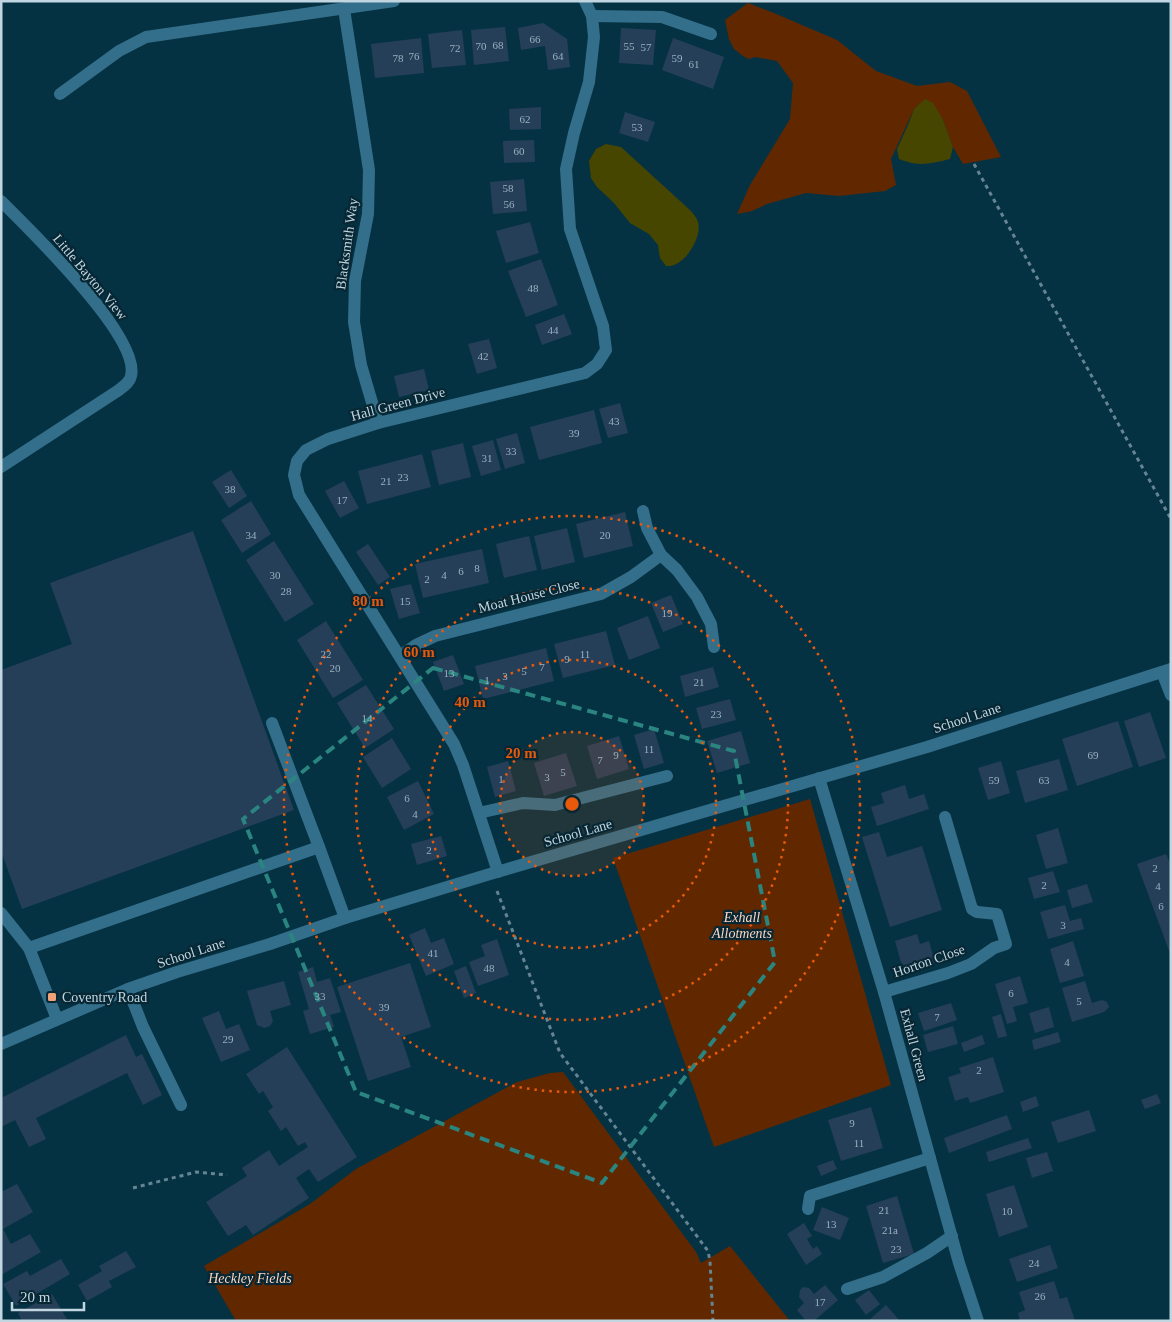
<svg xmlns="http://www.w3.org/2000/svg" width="1172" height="1322" font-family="Georgia,serif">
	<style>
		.green { fill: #612800 }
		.water { fill: #474600 }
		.building { fill: #253f59 }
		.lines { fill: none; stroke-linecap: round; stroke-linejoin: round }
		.path { stroke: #658593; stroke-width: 3; stroke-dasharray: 4 4; stroke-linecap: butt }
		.minor { stroke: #336f8a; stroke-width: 12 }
		.marked { fill: none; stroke: #2a847f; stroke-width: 4; stroke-dasharray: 10 6; stroke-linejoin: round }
		.ring { fill: none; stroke: #e8590c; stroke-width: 2.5; stroke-dasharray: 2.5 5 }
		.poi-dot { fill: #f0a378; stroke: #072734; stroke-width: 2 }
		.labels { text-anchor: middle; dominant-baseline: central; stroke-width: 4.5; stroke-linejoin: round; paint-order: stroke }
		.number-label { font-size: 11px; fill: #9ab0bf }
		.street-label { font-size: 14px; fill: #c1d6e1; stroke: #072734 }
		.park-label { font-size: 14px; font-style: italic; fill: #fed5bf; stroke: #072734 }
		.poi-label { font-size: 14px; fill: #c1d6e1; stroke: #072734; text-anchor: start }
		.centre { fill: #e8590c; stroke: #072734; stroke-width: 2.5 }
		.ring-label { font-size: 15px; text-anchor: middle; font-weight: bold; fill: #e8590c; stroke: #072734; stroke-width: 4.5; stroke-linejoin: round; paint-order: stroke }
	</style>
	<rect width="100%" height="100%" fill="#053243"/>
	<g class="green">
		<polygon points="748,3 774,13 837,40 876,71 917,86 950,82 967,91 1001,157 963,164 953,147 943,120 925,100 914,109 891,159 896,185 885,191 839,196 806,193 767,204 752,211 737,214 750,185 790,119 793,83 777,61 755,57 749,59 743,56 734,49 729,39 725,20"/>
		<polygon points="810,799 891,1085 714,1147 613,858"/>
		<polygon points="563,1072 696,1252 701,1263 730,1246 790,1321 236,1321 204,1266 310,1204 356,1169 517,1082 550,1073"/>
	</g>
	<g class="water">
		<path d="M925,99l8,4 10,17 10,27 -3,12c-21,5 -31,8 -51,0l-2,-10 11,-24 6,-16z"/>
		<path d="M606,144l15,3 70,64c3,4 6,7 7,11 4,14 -10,38 -24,43 -3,1 -5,1 -8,1l-6,-8 -2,-13 -9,-11 -19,-11 -16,-20 -17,-16 -6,-9 -2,-17 7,-12z"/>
	</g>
	<g class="building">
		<polygon points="543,23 567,39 570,67 548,70 545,46 521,50 518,28"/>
		<polygon points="505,27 509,61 474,65 471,30"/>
		<polygon points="621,28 656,30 653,65 619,63"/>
		<polygon points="462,30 466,65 432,68 428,34"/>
		<polygon points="421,38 424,73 375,78 371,44"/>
		<polygon points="673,38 724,57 713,89 662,70"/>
		<polygon points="541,107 541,129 510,130 509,109"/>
		<polygon points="625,112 655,122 648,142 619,133"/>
		<polygon points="534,140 535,162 504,163 503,141"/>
		<polygon points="524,179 527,211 493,214 490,182"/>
		<polygon points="530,222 539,253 506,263 496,231"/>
		<polygon points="541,259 558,305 526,317 508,271"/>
		<polygon points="564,314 572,334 542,345 535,325"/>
		<polygon points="489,339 497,368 477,374 468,344"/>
		<polygon points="424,369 429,390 399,397 394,376"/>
		<polygon points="620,403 628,433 608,438 599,409"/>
		<polygon points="594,410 602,443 539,460 530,427"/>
		<polygon points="517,433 525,463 505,469 496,439"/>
		<polygon points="493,440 501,470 481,476 472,446"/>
		<polygon points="463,443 471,477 439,485 431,451"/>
		<polygon points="422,454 431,487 367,504 358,471"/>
		<polygon points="231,470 247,496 229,508 212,482"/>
		<polygon points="344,481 359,508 340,518 325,491"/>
		<polygon points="251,501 271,534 242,553 221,520"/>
		<polygon points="625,512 633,546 584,558 576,524"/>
		<polygon points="567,528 575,562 542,570 534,536"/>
		<polygon points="193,531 294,810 22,909 1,851 1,670 72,644 50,583"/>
		<polygon points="529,536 537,570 504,578 496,544"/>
		<polygon points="274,541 314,604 285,622 246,560"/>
		<polygon points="368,544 390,577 378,585 356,552"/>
		<polygon points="482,549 489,583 423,598 415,564"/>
		<polygon points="411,584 420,613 399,619 390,589"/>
		<polygon points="671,595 683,624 663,632 651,603"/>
		<polygon points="648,616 660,648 629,660 617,628"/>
		<polygon points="326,621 363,680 333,698 297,640"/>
		<polygon points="606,631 615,665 563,678 554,644"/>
		<polygon points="546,648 554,681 483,699 475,666"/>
		<polygon points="453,655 464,684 444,691 433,662"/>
		<polygon points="713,667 719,687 685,697 680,676"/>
		<polygon points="366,685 394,729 365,748 337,703"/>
		<polygon points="730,699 736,720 702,729 696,708"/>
		<polygon points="1150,712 1166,758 1139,767 1124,721"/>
		<polygon points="1118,721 1133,767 1077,786 1062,739"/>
		<polygon points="654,729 664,763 644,769 634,735"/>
		<polygon points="741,731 750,763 717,773 707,741"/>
		<polygon points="619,736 629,769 597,779 587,746"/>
		<polygon points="392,738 411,769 382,788 363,757"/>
		<polygon points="566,753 577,786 544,796 534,763"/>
		<polygon points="1059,759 1068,790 1025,803 1016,771"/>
		<polygon points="508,761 516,791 495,797 487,767"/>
		<polygon points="1001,761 1010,793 988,800 978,768"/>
		<polygon points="418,781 434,814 404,830 387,797"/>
		<polygon points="905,785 909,799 924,794 929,809 877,826 871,807 884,803 881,793"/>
		<polygon points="1058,828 1068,863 1046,869 1036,835"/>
		<polygon points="879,832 887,857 922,846 942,910 890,927 862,837"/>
		<polygon points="441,836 447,856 417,865 411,844"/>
		<polygon points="1166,854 1171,865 1171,956 1137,864"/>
		<polygon points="1053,871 1060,892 1034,899 1028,878"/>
		<polygon points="1087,884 1093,902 1072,908 1067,890"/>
		<polygon points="1065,905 1070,921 1081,918 1084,929 1048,939 1040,912"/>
		<polygon points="425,928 431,943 444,938 454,964 426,976 409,935"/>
		<polygon points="917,934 920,944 929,941 935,963 904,973 895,941"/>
		<polygon points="497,939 509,975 478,986 469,962 485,956 481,945"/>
		<polygon points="1073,941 1084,976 1060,983 1050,949"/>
		<polygon points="410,963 431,1027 401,1037 411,1067 368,1081 337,987"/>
		<polygon points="466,966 476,993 464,998 454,971"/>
		<polygon points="313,967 317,982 330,978 341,1012 330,1015 334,1027 310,1034 303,1011 309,1009 298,972"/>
		<polygon points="1020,976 1028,1003 1013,1007 1017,1021 1007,1024 995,984"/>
		<polygon points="284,981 291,1005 270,1011 273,1021 270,1026 264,1028 257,1025 247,991"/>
		<polygon points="1085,981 1092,1003 1102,1000 1107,1002 1109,1007 1104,1012 1072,1022 1062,988"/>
		<polygon points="951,1003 957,1020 924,1031 918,1013"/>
		<polygon points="1049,1007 1054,1027 1035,1033 1029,1013"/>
		<polygon points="219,1011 226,1029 239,1024 250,1050 221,1062 202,1018"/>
		<polygon points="1001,1014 1007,1036 998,1038 992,1017"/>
		<polygon points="953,1026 958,1044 928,1052 923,1035"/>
		<polygon points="1058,1032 1061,1042 1034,1050 1032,1040"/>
		<polygon points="126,1035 136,1057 142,1054 162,1095 143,1105 127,1073 36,1118 46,1139 29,1147 15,1120 1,1127 1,1098"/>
		<polygon points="982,1035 985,1044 964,1052 961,1043"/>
		<polygon points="287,1047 357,1157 318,1182 309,1169 296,1178 309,1198 253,1235 246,1225 228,1236 206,1202 247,1176 242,1168 269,1150 279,1166 308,1147 305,1142 298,1146 286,1127 281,1131 268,1111 273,1107 263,1091 259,1094 246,1074"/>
		<polygon points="993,1057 1004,1092 970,1103 968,1097 955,1101 948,1077 961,1073 959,1068"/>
		<polygon points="1157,1094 1161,1103 1145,1109 1141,1100"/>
		<polygon points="1036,1096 1039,1106 1023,1112 1020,1102"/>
		<polygon points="871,1107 883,1148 841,1161 828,1120"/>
		<polygon points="1089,1110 1096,1131 1058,1143 1051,1122"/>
		<polygon points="1007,1115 1012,1129 949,1153 944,1138"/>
		<polygon points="1028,1138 1032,1148 989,1162 986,1152"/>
		<polygon points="1047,1152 1053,1171 1032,1178 1026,1158"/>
		<polygon points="833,1160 837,1169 821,1176 817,1166"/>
		<polygon points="17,1184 33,1212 3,1229 11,1244 30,1234 41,1252 1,1275 1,1192"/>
		<polygon points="1014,1185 1028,1227 999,1237 986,1194"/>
		<polygon points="897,1196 914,1254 883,1263 866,1206"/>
		<polygon points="822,1207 849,1218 840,1240 813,1230"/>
		<polygon points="804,1223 812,1236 807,1239 813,1249 817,1246 822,1254 806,1265 787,1234"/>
		<polygon points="1050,1245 1058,1268 1017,1282 1009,1259"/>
		<polygon points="126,1251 136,1267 109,1281 112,1287 87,1301 78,1285 102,1271 99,1266"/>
		<polygon points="61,1259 70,1274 16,1306 3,1284 27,1271 30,1276"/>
		<polygon points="1054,1281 1060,1299 1067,1297 1075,1321 1020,1321 1018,1313 1025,1310 1019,1292"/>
		<polygon points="825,1285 838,1300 814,1321 806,1321 797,1310 804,1303 799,1297 800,1290 803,1287 809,1288 814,1294"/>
		<polygon points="869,1290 880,1304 866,1315 855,1300"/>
		<polygon points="52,1294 68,1321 22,1321 18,1313"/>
		<polygon points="886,1305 900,1321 868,1321"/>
	</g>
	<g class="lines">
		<g class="path">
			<polyline points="974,164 1171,519"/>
			<polyline points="497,891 560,1053 708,1251 710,1261 713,1321"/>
			<polyline points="133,1188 196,1172 227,1175"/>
		</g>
		<g class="minor">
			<polyline points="344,9 369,170 368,214 355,281 354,322 361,365 378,423"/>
			<polyline points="592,16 662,17 711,34"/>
			<polyline points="60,94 119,51 146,37 394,1"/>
			<path d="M1,201c28,28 140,136 130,175 -1,6 -7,10 -12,14l-118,77"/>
			<polyline points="643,511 647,528 661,555 677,570 697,597 711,624 714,647"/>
			<polyline points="400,656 416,645 435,636 601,594 631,577 661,555"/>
			<polyline points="1162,672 1171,695"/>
			<polyline points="272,723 319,847 345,918"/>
			<polyline points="819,778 884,992 959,1263 978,1321"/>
			<polyline points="479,813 523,803 555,805 667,776"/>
			<polyline points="498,872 463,765 454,744 299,495 294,475 297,461 306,450 328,439 378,423 585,373 597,364 606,350 603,326 570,229 566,169 574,133 589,82 594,37 592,16 585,1"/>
			<polyline points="1,913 29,948"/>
			<polyline points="128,989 143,1027 181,1105"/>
			<polyline points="884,992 948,973 971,964 994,948 1006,944 997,914 977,912 972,909 945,817"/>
			<polyline points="57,1019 29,948 319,847"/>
			<polyline points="1,1044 128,989 177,972 270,944 345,918 490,874 927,747 1171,669"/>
			<polyline points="808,1209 810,1196 930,1158"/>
			<polyline points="847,1289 883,1277 927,1253 952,1236"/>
		</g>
	</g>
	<path class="marked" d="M433,668l301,83 41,211 -173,221 -246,-91 -113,-273z"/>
	<circle cx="572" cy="804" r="72" fill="#e8590c" fill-opacity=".12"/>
	<g class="ring">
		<circle cx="572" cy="804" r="72"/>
		<circle cx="572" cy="804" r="144"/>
		<circle cx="572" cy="804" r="216"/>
		<circle cx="572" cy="804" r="288"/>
	</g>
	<rect class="poi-dot" x="47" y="992" width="10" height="10" rx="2.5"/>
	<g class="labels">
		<g class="number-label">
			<text x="535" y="39">66</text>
			<text x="498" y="45">68</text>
			<text x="481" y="46">70</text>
			<text x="629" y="46">55</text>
			<text x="646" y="47">57</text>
			<text x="455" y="48">72</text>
			<text x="414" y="56">76</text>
			<text x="558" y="56">64</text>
			<text x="398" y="58">78</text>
			<text x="677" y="58">59</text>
			<text x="694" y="64">61</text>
			<text x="525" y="119">62</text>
			<text x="637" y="127">53</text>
			<text x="519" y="151">60</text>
			<text x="508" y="188">58</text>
			<text x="509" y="204">56</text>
			<text x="533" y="288">48</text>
			<text x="553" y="330">44</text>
			<text x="483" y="356">42</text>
			<text x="614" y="421">43</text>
			<text x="574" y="433">39</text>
			<text x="511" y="451">33</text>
			<text x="487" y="458">31</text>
			<text x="403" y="477">23</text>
			<text x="386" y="481">21</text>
			<text x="230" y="489">38</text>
			<text x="342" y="500">17</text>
			<text x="251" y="535">34</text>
			<text x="605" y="535">20</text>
			<text x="477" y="568">8</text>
			<text x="461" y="571">6</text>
			<text x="275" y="575">30</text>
			<text x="444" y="575">4</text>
			<text x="427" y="579">2</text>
			<text x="286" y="591">28</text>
			<text x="405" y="601">15</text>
			<text x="667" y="613">19</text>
			<text x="326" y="654">22</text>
			<text x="585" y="654">11</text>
			<text x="567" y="659">9</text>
			<text x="542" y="667">7</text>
			<text x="335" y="668">20</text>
			<text x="524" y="671">5</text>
			<text x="449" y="673">13</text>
			<text x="505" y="676">3</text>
			<text x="487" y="680">1</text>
			<text x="699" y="682">21</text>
			<text x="716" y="714">23</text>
			<text x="367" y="718">14</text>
			<text x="649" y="749">11</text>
			<text x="616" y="755">9</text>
			<text x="1093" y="755">69</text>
			<text x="600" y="760">7</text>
			<text x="563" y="772">5</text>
			<text x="547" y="777">3</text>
			<text x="501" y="779">1</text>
			<text x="994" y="780">59</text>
			<text x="1044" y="780">63</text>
			<text x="407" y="798">6</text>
			<text x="415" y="814">4</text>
			<text x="429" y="850">2</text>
			<text x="1155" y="868">2</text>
			<text x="1044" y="885">2</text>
			<text x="1158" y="886">4</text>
			<text x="1161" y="906">6</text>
			<text x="1063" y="925">3</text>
			<text x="433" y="953">41</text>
			<text x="1067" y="962">4</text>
			<text x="489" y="968">48</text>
			<text x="1011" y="993">6</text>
			<text x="320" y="996">33</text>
			<text x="1079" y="1001">5</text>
			<text x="384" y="1007">39</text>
			<text x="937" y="1017">7</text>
			<text x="228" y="1039">29</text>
			<text x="979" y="1070">2</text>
			<text x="852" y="1123">9</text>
			<text x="859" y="1143">11</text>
			<text x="884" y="1210">21</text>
			<text x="1007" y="1211">10</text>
			<text x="831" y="1224">13</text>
			<text x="890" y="1230">21a</text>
			<text x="896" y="1249">23</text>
			<text x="1034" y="1263">24</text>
			<text x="1040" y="1296">26</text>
			<text x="820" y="1302">17</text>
		</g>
		<g class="street-label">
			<text transform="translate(347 244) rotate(-82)">Blacksmith Way</text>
			<text transform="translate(90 277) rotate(50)">Little Bayton View</text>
			<text transform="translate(398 404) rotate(-15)">Hall Green Drive</text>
			<text transform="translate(529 596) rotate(-14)">Moat House Close</text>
			<text transform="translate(967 718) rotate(-18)">School Lane</text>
			<text transform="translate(578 833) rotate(-16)">School Lane</text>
			<text transform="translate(191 953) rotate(-18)">School Lane</text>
			<text transform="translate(929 961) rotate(-19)">Horton Close</text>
			<text transform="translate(914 1045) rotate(75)">Exhall Green</text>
		</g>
		<g class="park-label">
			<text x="742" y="917">Exhall<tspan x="742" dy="16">Allotments</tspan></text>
			<text x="250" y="1278">Heckley Fields</text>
		</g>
		<g class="poi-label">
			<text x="62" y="997">Coventry Road</text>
		</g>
	</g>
	<circle cx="572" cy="804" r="8" class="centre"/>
	<g class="ring-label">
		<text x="368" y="606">80 m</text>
		<text x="419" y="657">60 m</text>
		<text x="470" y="707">40 m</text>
		<text x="521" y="758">20 m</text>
	</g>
	<rect width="1172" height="1322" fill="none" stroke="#c1d6e1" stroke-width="5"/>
	<path d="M12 1302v8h72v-8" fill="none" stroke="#c1d6e1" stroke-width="2.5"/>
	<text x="20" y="1302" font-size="15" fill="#c1d6e1" stroke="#072734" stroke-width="4" paint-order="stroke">20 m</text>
</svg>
